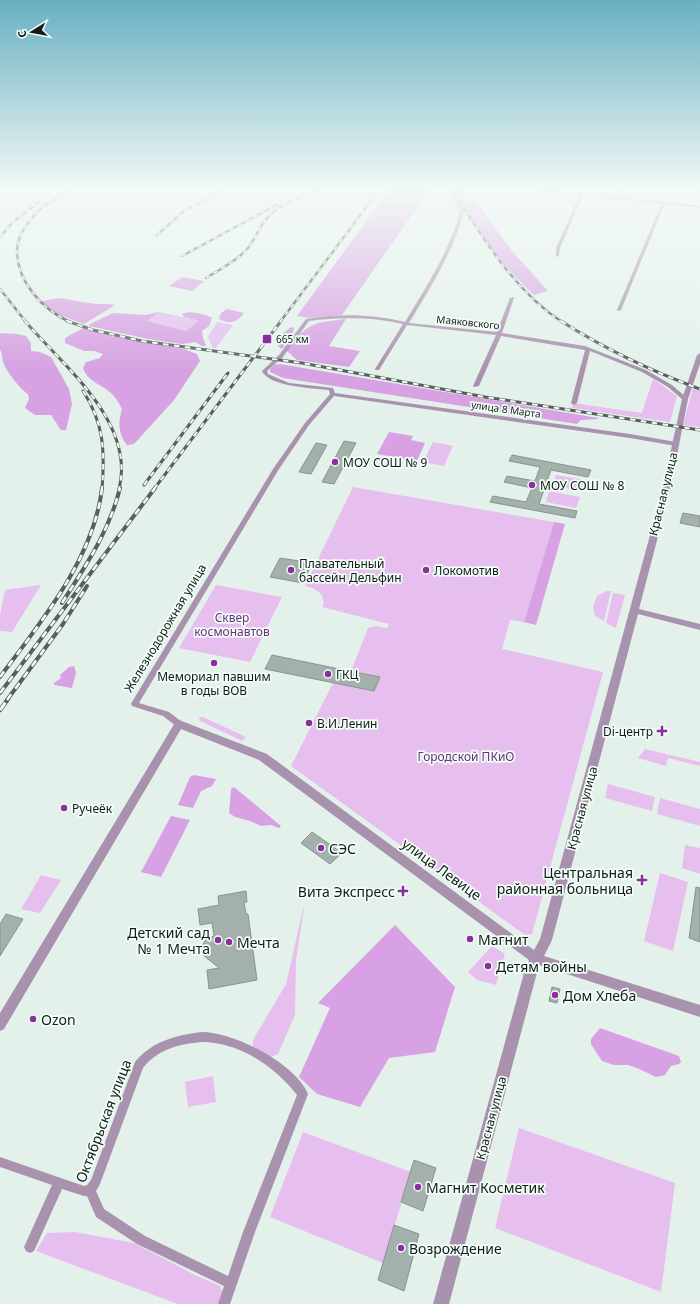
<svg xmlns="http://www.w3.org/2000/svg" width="700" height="1304" font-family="'Noto Sans',sans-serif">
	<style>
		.green { fill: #e6bfef }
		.forest { fill: #d7a1e3 }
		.building { fill: #a4b0ab; stroke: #89948f }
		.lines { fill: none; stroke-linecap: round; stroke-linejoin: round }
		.minor { fill: #a992ae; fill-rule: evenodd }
		.tertiary { fill: #a992ae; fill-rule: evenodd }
		.rail-far3-casing { stroke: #585e5b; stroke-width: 2.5 }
		.rail-far2-casing { stroke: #585e5b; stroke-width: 3 }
		.rail-far1-casing { stroke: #585e5b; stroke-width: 4 }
		.rail-casing { stroke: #585e5b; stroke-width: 4.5 }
		.rail-far3 { stroke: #f2fef8; stroke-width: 1.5; stroke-dasharray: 4.5; stroke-linecap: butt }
		.rail-far2 { stroke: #f2fef8; stroke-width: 2; stroke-dasharray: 5.5; stroke-linecap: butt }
		.rail-far1 { stroke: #f2fef8; stroke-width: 2.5; stroke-dasharray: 7; stroke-linecap: butt }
		.rail { stroke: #f2fef8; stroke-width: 3; stroke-dasharray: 9; stroke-linecap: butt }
		.poi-dot { fill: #8a309c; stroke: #f2fef8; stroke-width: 1.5 }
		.labels { text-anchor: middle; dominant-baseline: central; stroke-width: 3.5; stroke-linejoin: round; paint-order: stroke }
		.far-street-label { font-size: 10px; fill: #151917; stroke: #f2fef8 }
		.far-poi-label { font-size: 10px; fill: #151917; stroke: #f2fef8; text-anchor: start }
		.poi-label { font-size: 12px; fill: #151917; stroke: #f2fef8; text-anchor: start }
		.street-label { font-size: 12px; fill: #151917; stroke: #f2fef8 }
		.park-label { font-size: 12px; fill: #6e2e7c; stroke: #f2fef8 }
		.near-poi-label { font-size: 14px; fill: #151917; stroke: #f2fef8; text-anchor: start }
		.near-street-label { font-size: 14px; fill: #151917; stroke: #f2fef8 }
	</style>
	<rect width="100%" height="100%" fill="#e4f1eb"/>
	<g class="green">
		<polygon points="159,312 200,321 186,331 146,321"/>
		<polygon points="217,322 233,325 216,348 213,348 208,337"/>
		<polygon points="653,379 677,396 670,422 572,408 573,403 642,413"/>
		<polygon points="693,388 700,391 700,427 683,425"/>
		<polygon points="433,442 453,446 444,466 423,462"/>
		<polygon points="556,475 584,480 581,491 552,485"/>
		<path d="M353,487l201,35 -30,100 -14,-2 -8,29 101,23 -71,262 -7,1 -234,-169 42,-83 41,8 5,-14 -28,-6 17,-43 8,-2 11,2 2,-4 -67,-17c6,-12 -7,-19 -17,-21z"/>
		<polygon points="549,491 580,497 576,508 546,502"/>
		<polygon points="41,585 12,632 0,631 0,615 5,590"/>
		<polygon points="216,585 282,597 250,662 179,648"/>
		<polygon points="607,591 611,591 604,621 595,616 593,607 597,596"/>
		<polygon points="613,593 625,595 616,628 606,623"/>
		<polygon points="199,717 203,717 246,737 242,741 200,721"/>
		<polygon points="645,749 700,762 700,766 668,758 666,766 638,758"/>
		<polygon points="608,784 655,797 652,811 605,798"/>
		<polygon points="660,798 700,809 700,826 657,814"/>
		<polygon points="685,845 700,848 700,874 682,868"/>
		<polygon points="660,873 688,882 673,951 644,941"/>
		<polygon points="41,875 61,880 40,913 21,909"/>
		<polygon points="305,901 296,960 295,1015 278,1054 271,1057 253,1047 253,1040 286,984"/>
		<polygon points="492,946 505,954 496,985 477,980 468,972"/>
		<polygon points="213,1076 216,1102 188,1107 185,1082"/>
		<polygon points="519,1128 675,1183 661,1292 495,1228"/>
		<polygon points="303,1132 411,1172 383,1263 270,1217"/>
		<polygon points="75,1232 134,1243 195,1275 220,1286 223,1293 220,1304 178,1304 36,1251 47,1233"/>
	</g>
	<g class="forest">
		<polygon points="390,189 430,189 342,315 309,318 297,316"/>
		<path d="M453,189h7l7,13h9l37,50 35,39 -14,4c-33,-29 -58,-69 -81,-106z"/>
		<polygon points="182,277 204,281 192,291 169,286"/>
		<path d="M58,298c11,1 21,4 32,5 8,2 17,0 25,2l-31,19 -27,-10 -19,-12z"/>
		<path d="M227,309l17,4c-7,10 -15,11 -25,6l2,-6z"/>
		<path d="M159,312l-12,9 39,10 13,-10 -15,-4 -2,-3c8,-4 22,0 30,4l-3,8 -7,5 1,7 3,8h-4l-7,-4 -13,2 -34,-5 -59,-13 1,-2 23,-11 32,2z"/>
		<path d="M346,319l-17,27 31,5 -11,16 -52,-7 -10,-9c18,-27 27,-29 59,-32z"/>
		<path d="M291,327l3,1 -2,8 -10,13c-5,-2 -5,-6 -5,-11z"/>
		<path d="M83,328l28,8 73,13 13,5 3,7 -26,39 -40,44 -7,1c-9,-11 -9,-23 -5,-36 -3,-6 -6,-11 -11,-16 -10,-9 -23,-11 -28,-25l3,-6 14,-4 3,-4 -9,-3h-10l-19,-8v-5z"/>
		<path d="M0,333l17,1 9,2 5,7v8l9,1 11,5 18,32 3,15 -6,26h-5l-10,-15h-16l-10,-7 4,-9 -1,-5c-7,-4 -22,-23 -25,-32 -1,-4 0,-8 -3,-12z"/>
		<polygon points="280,364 598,418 598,419 581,420 577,424 283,378 270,372 270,369 274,365"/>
		<polygon points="389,432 413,436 411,440 425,443 417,461 377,454"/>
		<polygon points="554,522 565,524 536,625 524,622"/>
		<polygon points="74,666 76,673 72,688 54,685 54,683 61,678 60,675 69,667"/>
		<polygon points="194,775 216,779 212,786 201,791 193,808 178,805 190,777"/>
		<polygon points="234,787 281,826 279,828 271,825 261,826 250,821 235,817 229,813 231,789"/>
		<polygon points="171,816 190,820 161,877 141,872"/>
		<polygon points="395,925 455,987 435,1052 389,1058 360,1107 317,1094 299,1077 330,1008 318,1003"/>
		<polygon points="600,1028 679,1056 681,1062 679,1064 671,1066 665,1075 656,1077 637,1068 628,1065 614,1065 602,1061 591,1044 591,1039"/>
	</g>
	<g class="building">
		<polygon points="344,441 356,443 334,484 322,482"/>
		<polygon points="316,443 327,445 311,474 299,472"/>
		<polygon points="512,455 591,470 588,477 551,470 539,504 577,511 575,518 490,502 493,496 526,502 532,488 504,482 507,476 535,481 540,467 509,461"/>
		<polygon points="683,513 700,516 700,527 680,523"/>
		<polygon points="280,558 312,563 303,583 270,577"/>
		<polygon points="272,655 339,669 380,677 374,691 265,669"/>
		<polygon points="312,832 342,853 330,864 301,843"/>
		<polygon points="696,887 700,888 700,942 689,938"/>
		<polygon points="246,891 247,902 244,902 246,914 248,914 257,980 209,989 207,970 219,968 203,955 202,946 206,939 214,936 212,923 200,925 198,909 219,905 218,896"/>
		<polygon points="6,914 23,919 0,956 0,924"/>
		<polygon points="552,987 560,989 557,1003 549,1001"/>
		<polygon points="414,1160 436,1168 423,1211 401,1202"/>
		<polygon points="394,1225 419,1234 404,1291 378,1280"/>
	</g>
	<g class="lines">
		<g class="minor">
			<polygon points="618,189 622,189 620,198 618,199 616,198"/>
			<path d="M447,190h2l15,21c-10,40 -34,77 -55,112l88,9 13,-34 4,-1v1l-12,35 83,13 61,24 26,15 15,13v2h-4l-15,-13 -26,-15 -52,-21 -13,52 -3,2 -2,-1 -1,-1 14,-53 -84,-14 -22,50 -5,1 -1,-1 23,-51 -89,-10 -28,45h-4v-1l28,-45c-30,-7 -63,-7 -94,-3l-26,36 -16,14 1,3 21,9 44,5 2,5 295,41 46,8 3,2 -3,2 -46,-8 -296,-42 -25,29 -30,44 -140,234 30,9 13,10 1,2 -1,2h-6l-13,-10 -31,-10 -1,-2 1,-2 141,-233 32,-46 25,-29 -1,-4c-16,-2 -60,-3 -67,-19l17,-16 27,-36c31,-6 68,-5 99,3 21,-35 45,-71 55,-111z"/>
			<polygon points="580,194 583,195 560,248 559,256 556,257 556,248"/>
			<polygon points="662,202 665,203 621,310 617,311 617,310"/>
			<path d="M202,1032c32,0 94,32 106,62l-53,138 -25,72h-12l6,-18 -87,-42 -41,-27 -9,-21h-3l-22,-7 -28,62 -4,2 -4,-2 -2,-4 28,-62 -52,-18v-10l84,29 3,-1 4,-5 44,-118c17,-21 42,-27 67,-30zM202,1042c37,0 74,25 95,53l-54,137 -15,44 -83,-40 -41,-27 -8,-18 4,-7 43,-116c15,-19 36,-24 59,-26z"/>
		</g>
		<g class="tertiary">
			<polygon points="521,189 538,189 700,206 700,208"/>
			<polygon points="700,353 700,364 688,399 670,491 639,609 700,624 700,630 638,614 552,940 544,956 700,1005 700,1017 539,965 449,1304 433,1304 524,973 529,960 259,760 181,729 4,1029 0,1031 0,1013 176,721 179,720 267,754 534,950 540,939 662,491 682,399 697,355"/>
		</g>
		<defs>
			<g id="rail-far3">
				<path d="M451,189c32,48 62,101 111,133"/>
				<polyline points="157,235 184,211 228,189"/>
				<polyline points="0,237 13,222 39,202"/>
				<polyline points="182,256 278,204"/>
				<path d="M206,278c14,-9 31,-17 42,-30 9,-11 12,-24 22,-33 14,-13 32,-19 49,-26"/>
				<polyline points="0,289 26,322"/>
				<path d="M70,322c-27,-12 -53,-40 -53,-71 0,-12 7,-24 15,-33 10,-14 28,-21 43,-29"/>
				<polyline points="280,322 380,189"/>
			</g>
			<g id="rail-far2">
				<path d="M25,321c38,45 111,101 94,168"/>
				<polyline points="67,321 93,330 142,341 302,363 485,397 700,430"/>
				<path d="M561,321c44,28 90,50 139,68"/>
				<path d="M83,391c21,32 22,60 19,98"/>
				<polyline points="144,485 228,373"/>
				<polyline points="154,489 281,321"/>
			</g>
			<g id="rail-far1">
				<path d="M62,603c24,-38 47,-71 58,-115"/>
				<path d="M0,677c41,-55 94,-119 102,-189"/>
				<polyline points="0,693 155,488"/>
				<polyline points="7,700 63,624 87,586"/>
			</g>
			<polyline id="rail" points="0,710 8,699"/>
		</defs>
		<use href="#rail-far3" class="rail-far3-casing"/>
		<use href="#rail-far2" class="rail-far2-casing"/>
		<use href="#rail-far1" class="rail-far1-casing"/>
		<use href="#rail" class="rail-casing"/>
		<use href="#rail-far3" class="rail-far3"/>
		<use href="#rail-far2" class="rail-far2"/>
		<use href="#rail-far1" class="rail-far1"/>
		<use href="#rail" class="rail"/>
	</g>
	<linearGradient id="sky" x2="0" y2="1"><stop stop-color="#68b0c1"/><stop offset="0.51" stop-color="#f3f9f6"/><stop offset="1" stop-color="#f3f9f6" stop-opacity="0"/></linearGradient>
	<rect width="700" height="372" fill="url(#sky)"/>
	<g class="poi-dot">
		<rect x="262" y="334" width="10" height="10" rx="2"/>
		<circle cx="335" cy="462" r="4"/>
		<circle cx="532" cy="485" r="4"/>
		<circle cx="291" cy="570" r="4"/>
		<circle cx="426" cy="570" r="4"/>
		<circle cx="214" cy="663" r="4"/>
		<circle cx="328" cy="674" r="4"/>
		<circle cx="309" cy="723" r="4"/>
		<path d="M660 725h4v4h4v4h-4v4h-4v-4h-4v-4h4z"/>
		<circle cx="64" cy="808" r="4"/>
		<circle cx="321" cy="848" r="4"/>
		<path d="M640 874h4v4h4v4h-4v4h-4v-4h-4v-4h4z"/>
		<path d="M401 885h4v4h4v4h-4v4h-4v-4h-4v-4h4z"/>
		<circle cx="470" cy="939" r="4"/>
		<circle cx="218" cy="940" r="4"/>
		<circle cx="229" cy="942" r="4"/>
		<circle cx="488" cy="966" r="4"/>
		<circle cx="555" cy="995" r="4"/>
		<circle cx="33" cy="1019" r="4"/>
		<circle cx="418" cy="1187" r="4"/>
		<circle cx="401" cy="1248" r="4"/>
	</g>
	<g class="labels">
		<g class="far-street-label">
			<text transform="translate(468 322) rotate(6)">Маяковского</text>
			<text transform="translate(506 409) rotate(8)">улица 8 Марта</text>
		</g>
		<g class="far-poi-label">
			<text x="276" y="339">665 км</text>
		</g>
		<g class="poi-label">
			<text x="343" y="462">МОУ СОШ № 9</text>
			<text x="540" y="485">МОУ СОШ № 8</text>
			<text x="299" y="563">Плавательный<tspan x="299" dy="14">бассейн Дельфин</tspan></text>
			<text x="434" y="570">Локомотив</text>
			<text x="336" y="674">ГКЦ</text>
			<text x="214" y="676" text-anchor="middle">Мемориал павшим<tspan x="214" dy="14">в годы ВОВ</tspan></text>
			<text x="317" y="723">В.И.Ленин</text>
			<text x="653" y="731" text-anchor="end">Di-центр</text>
			<text x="72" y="808">Ручеёк</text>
		</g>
		<g class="street-label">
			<text transform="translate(663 494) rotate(-76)">Красная улица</text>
			<text transform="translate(165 628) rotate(-59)">Железнодорожная улица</text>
			<text transform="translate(582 808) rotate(-75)">Красная улица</text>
			<text transform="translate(491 1118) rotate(-75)">Красная улица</text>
		</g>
		<g class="park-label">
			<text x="232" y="617">Сквер<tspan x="232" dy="14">космонавтов</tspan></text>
			<text x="466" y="756">Городской ПКиО</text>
		</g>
		<g class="near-poi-label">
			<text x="329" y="848">СЭС</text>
			<text x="633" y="872" text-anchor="end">Центральная<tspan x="633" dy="16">районная больница</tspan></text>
			<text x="395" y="891" text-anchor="end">Вита Экспресс</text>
			<text x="210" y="932" text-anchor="end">Детский сад<tspan x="210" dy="16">№ 1 Мечта</tspan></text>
			<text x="478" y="939">Магнит</text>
			<text x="237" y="942">Мечта</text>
			<text x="496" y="966">Детям войны</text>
			<text x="563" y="995">Дом Хлеба</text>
			<text x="41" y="1019">Ozon</text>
			<text x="426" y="1187">Магнит Косметик</text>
			<text x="409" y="1248">Возрождение</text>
		</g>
		<g class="near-street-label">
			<text transform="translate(442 869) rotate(36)">улица Левице</text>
			<text transform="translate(103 1121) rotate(-69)">Октябрьская улица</text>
		</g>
	</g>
	<g transform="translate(32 32) rotate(259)" stroke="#f2fef8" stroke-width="3" paint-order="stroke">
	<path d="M0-3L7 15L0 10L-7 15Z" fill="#151917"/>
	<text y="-6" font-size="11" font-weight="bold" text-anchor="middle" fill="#151917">С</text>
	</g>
</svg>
